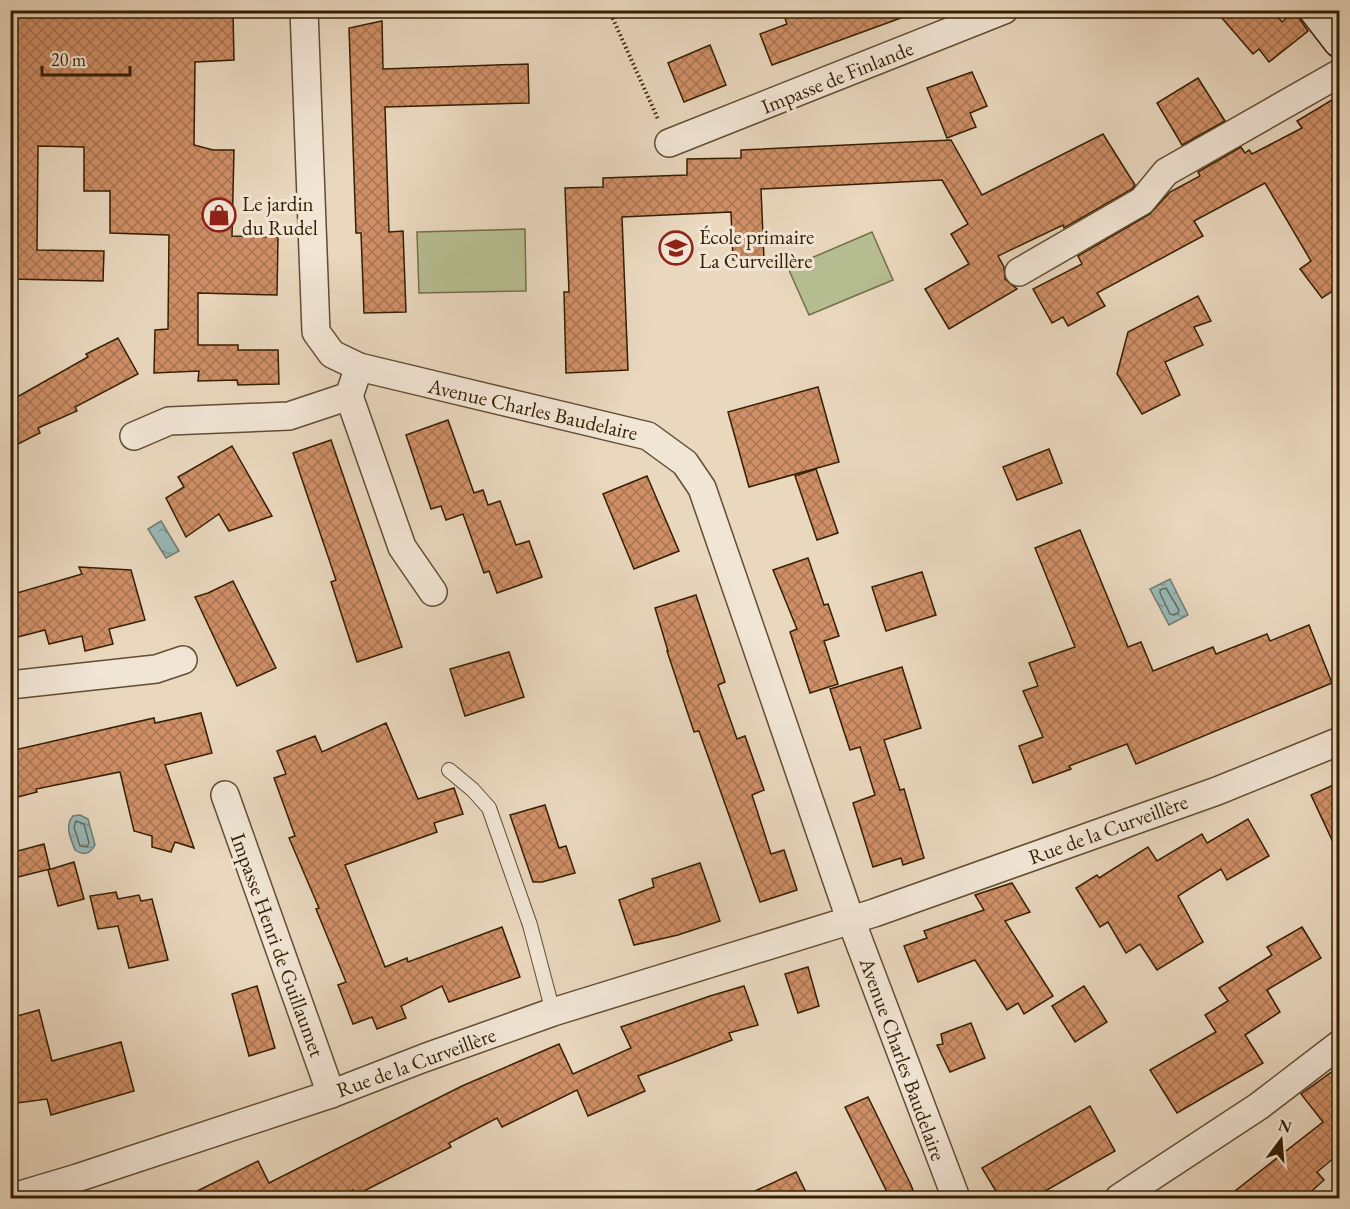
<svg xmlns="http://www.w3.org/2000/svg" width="1350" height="1209" font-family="'EB Garamond',serif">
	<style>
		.green { fill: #b6be91; stroke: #766e48; stroke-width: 1.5 }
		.water { fill: url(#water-ripples); stroke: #717b6e; stroke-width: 1.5 }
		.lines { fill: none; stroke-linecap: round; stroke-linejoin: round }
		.shore { stroke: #676c5c; stroke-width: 1.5 }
		.building { fill: url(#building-cross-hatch); stroke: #361f00; stroke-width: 1.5 }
		.lane-casing { stroke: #634d30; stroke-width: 16 }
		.street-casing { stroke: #634d30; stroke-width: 30 }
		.secondary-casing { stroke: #361f00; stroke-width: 36 }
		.path { stroke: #361f00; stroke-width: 4; stroke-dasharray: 1.5 3; stroke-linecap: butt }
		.lane { stroke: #f1e5d5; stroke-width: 14 }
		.street { stroke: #f1e5d5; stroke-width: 27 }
		.secondary { stroke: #f1e5d5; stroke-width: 33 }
		.labels { text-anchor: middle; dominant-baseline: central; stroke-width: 6; stroke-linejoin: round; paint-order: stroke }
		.street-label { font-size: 21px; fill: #361f00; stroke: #f1e5d5 }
		.poi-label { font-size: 21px; fill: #361f00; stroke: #f1e5d5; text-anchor: start }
	</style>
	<defs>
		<pattern id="water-ripples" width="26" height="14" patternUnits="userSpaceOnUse" patternTransform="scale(1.5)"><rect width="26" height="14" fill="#98b8b7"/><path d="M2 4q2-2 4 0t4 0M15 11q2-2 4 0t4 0" fill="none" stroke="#7d9592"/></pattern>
		<pattern id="building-cross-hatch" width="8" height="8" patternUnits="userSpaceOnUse" patternTransform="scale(1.5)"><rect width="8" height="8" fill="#cf8f67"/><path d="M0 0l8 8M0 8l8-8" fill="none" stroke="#a97452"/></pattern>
	</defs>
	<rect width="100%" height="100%" fill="#e9d7be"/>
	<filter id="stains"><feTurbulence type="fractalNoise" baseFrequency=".00333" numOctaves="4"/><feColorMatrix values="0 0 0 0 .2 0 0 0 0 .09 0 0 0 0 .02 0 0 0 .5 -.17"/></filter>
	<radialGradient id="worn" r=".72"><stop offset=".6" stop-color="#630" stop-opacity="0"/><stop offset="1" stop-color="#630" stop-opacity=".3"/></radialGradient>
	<g class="green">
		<polygon points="525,229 526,291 419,293 417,232"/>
		<polygon points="872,232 893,280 809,315 788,268"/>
	</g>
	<g class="water">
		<polygon points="161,521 179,551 166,558 148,529"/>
		<polygon points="1170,579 1188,615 1169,625 1150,589"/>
		<path d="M80,815l8,4 7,26c-5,9 -11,11 -20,5 -4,-11 -11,-24 -2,-34z"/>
	</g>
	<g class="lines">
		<g class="shore">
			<polygon points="1166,588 1179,610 1178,613 1174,615 1170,614 1160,593 1160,590"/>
			<polygon points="76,821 84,824 89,843 87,847 80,846 74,827"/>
		</g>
	</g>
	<g class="building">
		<polygon points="10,10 196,10 196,14 233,13 234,60 195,62 194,145 213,150 234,150 232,236 278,237 277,295 198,293 198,345 238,345 238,350 278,350 279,384 238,385 237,380 198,381 199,371 154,373 155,330 168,329 169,235 110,233 110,191 84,191 84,147 38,146 37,250 104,251 103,281 10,279"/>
		<polygon points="782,10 912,10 912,14 772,65 760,34 787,24"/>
		<polygon points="1215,10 1272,10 1282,22 1294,11 1308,31 1269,62 1259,49 1253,54"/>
		<polygon points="382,21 383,69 528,64 529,103 385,107 389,232 403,231 406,312 364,313 361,233 356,233 349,28"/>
		<polygon points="710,45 726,85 684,102 668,63"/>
		<polygon points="972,72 987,106 970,113 976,127 947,138 927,88"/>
		<polygon points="1198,78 1225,121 1182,145 1157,103"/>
		<polygon points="1340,95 1340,286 1322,298 1300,269 1311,261 1265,183 1194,221 1203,236 1097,293 1105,306 1068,326 1063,317 1052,323 1033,289 1082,264 1078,256 1150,214 1170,192 1200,176 1198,172 1241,147 1245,153 1249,150 1252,154 1302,128 1297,121"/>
		<polygon points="1103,134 1135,185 1132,189 1064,228 1063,225 998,256 1004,267 1005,279 1017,289 949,329 925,289 969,264 951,234 968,224 942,180 761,189 764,259 733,260 731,212 622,217 628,370 566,373 564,292 569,292 565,188 603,187 603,178 687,175 687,159 741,158 741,150 951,140 982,195"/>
		<polygon points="1198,296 1211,321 1194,327 1203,345 1165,362 1180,395 1142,414 1117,374 1128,332"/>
		<polygon points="118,338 138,374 75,407 77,411 38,428 40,433 10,448 10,401 88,357 86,354"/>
		<polygon points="818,387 839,462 749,487 728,412"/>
		<polygon points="448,420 474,493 483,490 488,505 500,501 516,545 529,541 542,577 497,593 489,571 484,573 463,514 446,520 441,506 431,509 406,435"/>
		<polygon points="331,440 402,647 357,662 331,582 336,580 293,453"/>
		<polygon points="232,446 272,516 229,531 219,514 186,537 166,498 184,487 178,477"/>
		<polygon points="1049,449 1062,483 1017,500 1003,467"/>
		<polygon points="816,469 838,533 817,540 795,476"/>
		<polygon points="647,476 679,551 634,569 603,494"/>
		<polygon points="1080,530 1128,647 1141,642 1153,671 1213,647 1216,654 1267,634 1270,641 1309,625 1332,683 1136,764 1127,744 1069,766 1071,769 1033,783 1019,746 1043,737 1023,691 1038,686 1029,663 1075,647 1035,548"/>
		<polygon points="808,558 824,605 828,604 839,636 824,641 838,684 810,693 790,632 797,629 773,570"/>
		<polygon points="79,567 131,570 145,620 109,629 113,644 85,651 82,636 49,644 45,630 10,639 10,595 82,574"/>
		<polygon points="922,572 936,615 886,631 872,587"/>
		<polygon points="233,581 276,668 237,686 195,597 208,593"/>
		<polygon points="696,595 725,682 718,685 737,739 745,736 764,790 752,795 771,854 784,850 797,890 760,902 699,731 694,732 667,651 668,651 655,608"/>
		<polygon points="509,652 524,697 465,716 450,669"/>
		<polygon points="902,667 921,728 884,740 900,790 904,789 924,858 903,865 901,858 873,867 853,803 875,795 860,747 850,750 830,689"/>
		<polygon points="201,713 212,753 165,765 194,848 175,842 171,852 152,847 152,836 134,831 120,772 36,789 37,792 10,799 10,751 154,718 155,723"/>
		<polygon points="386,723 418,799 454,788 463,814 434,823 437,832 345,865 385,967 407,958 408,962 502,927 520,977 449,1002 442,986 401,1006 406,1018 377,1029 372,1017 353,1024 338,985 346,982 316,909 319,908 289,838 295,836 274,778 286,774 277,751 315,736 322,752"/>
		<polygon points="1340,782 1340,857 1311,795"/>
		<polygon points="545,805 559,848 566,846 575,873 542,882 533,882 510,815"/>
		<polygon points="1248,819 1269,856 1227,880 1221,869 1178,896 1203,942 1157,970 1140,944 1126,953 1108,922 1100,927 1076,888 1097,875 1099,878 1148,847 1157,861 1202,834 1207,843"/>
		<polygon points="44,844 50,869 10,879 10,853"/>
		<polygon points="74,862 84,899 58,906 48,870"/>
		<polygon points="700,863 720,921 678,935 634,945 619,900 654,887 652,879"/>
		<polygon points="1012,883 1030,912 1005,921 1053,996 1024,1014 1018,1003 1007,1010 975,960 918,982 904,946 927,938 924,931 984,910 975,895"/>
		<polygon points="116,892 118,899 139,895 141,901 152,899 168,960 129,968 118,926 98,929 90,896"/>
		<polygon points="1302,927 1321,958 1267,990 1280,1012 1245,1035 1263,1063 1177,1113 1150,1070 1216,1032 1205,1015 1228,1001 1219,988 1272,955 1267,947"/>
		<polygon points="808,967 819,1006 798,1013 785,974"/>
		<polygon points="257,986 275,1048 249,1056 232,994"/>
		<polygon points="744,986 758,1025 729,1033 732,1040 638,1076 645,1091 588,1116 577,1090 502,1127 497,1118 449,1143 451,1147 356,1195 353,1190 336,1198 183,1198 258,1161 269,1183 462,1086 559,1044 573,1074 631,1048 621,1027 710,996"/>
		<polygon points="1084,986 1107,1022 1075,1042 1052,1006"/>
		<polygon points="39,1010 52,1061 121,1042 134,1091 51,1115 47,1099 10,1104 10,1018"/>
		<polygon points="971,1023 985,1058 950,1072 937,1045 943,1044 941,1034"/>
		<polygon points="1340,1066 1340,1153 1317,1172 1324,1180 1304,1198 1226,1198 1323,1122 1301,1094"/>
		<polygon points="868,1097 911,1185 916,1198 890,1198 845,1107"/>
		<polygon points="1090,1106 1115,1151 1033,1198 1000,1198 982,1168"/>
		<polygon points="796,1172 809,1198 740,1198"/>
	</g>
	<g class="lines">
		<defs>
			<polyline id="lane" points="449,770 473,790 489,808 530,925 553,1012"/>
			<g id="street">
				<polyline points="304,10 316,332 332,354 359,367 648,436 685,463 702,488 846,907 956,1198"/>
				<polyline points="669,143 1004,10"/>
				<polyline points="1019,272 1142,201 1166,172 1340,73"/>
				<polyline points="349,396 402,547 433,592"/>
				<polyline points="134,436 169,421 289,416 349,396 359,367"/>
				<polyline points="10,685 156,669 183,660"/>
				<polyline points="225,795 331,1094"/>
				<polyline points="10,1198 77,1178 331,1094 424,1058 553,1012 874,913 1217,791 1340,741"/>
				<polyline points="1119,1198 1259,1106 1340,1044"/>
			</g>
			<polyline id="secondary" points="1316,10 1340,41"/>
		</defs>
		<use href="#lane" class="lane-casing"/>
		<use href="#street" class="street-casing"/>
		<use href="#secondary" class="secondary-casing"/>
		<polyline class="path" points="609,10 658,119"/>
		<use href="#lane" class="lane"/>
		<use href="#street" class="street"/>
		<use href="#secondary" class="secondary"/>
	</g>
	<defs>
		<symbol id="shop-ring" viewBox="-11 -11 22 22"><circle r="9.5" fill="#f1e5d5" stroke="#8f2418" stroke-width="1.5"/><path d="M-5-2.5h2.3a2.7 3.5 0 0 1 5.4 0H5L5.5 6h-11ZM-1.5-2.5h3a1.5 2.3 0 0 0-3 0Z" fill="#8f2418"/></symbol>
		<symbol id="school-ring" viewBox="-11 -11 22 22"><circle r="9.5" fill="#f1e5d5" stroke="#8f2418" stroke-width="1.5"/><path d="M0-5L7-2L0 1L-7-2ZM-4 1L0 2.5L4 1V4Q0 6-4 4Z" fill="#8f2418"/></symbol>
	</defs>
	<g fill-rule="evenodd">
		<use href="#shop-ring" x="200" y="196" width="38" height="38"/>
		<use href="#school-ring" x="657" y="229" width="38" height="38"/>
	</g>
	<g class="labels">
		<g class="street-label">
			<text transform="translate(837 77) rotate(-22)">Impasse de Finlande</text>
			<text transform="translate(533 409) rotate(13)">Avenue Charles Baudelaire</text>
			<text transform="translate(1108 829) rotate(-20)">Rue de la Curveillère</text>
			<text transform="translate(278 945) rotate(70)">Impasse Henri de Guillaumet</text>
			<text transform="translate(903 1059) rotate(70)">Avenue Charles Baudelaire</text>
			<text transform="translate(416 1062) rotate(-20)">Rue de la Curveillère</text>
		</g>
		<g class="poi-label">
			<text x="242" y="203">Le jardin<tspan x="242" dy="24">du Rudel</tspan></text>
			<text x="699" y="236">École primaire<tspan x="699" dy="24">La Curveillère</tspan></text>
		</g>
	</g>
	<rect width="1350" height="1209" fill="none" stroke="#e9d7be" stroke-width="36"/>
	<rect x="12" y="12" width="1326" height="1185" fill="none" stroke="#361f00" stroke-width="3"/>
	<rect x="18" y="18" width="1314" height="1173" fill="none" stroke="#361f00" stroke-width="1.5"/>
	<g transform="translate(1281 1140) rotate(16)" stroke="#f1e5d5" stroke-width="4.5" paint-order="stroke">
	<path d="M0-4.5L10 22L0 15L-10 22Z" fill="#361f00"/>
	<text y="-9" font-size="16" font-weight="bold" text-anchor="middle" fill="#361f00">N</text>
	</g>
	<path d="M42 66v9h88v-9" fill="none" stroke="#361f00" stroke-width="3"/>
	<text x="51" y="66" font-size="18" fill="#361f00" stroke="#f1e5d5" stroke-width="4.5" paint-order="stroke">20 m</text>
	<rect width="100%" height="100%" filter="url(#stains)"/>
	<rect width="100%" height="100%" fill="url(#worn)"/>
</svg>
